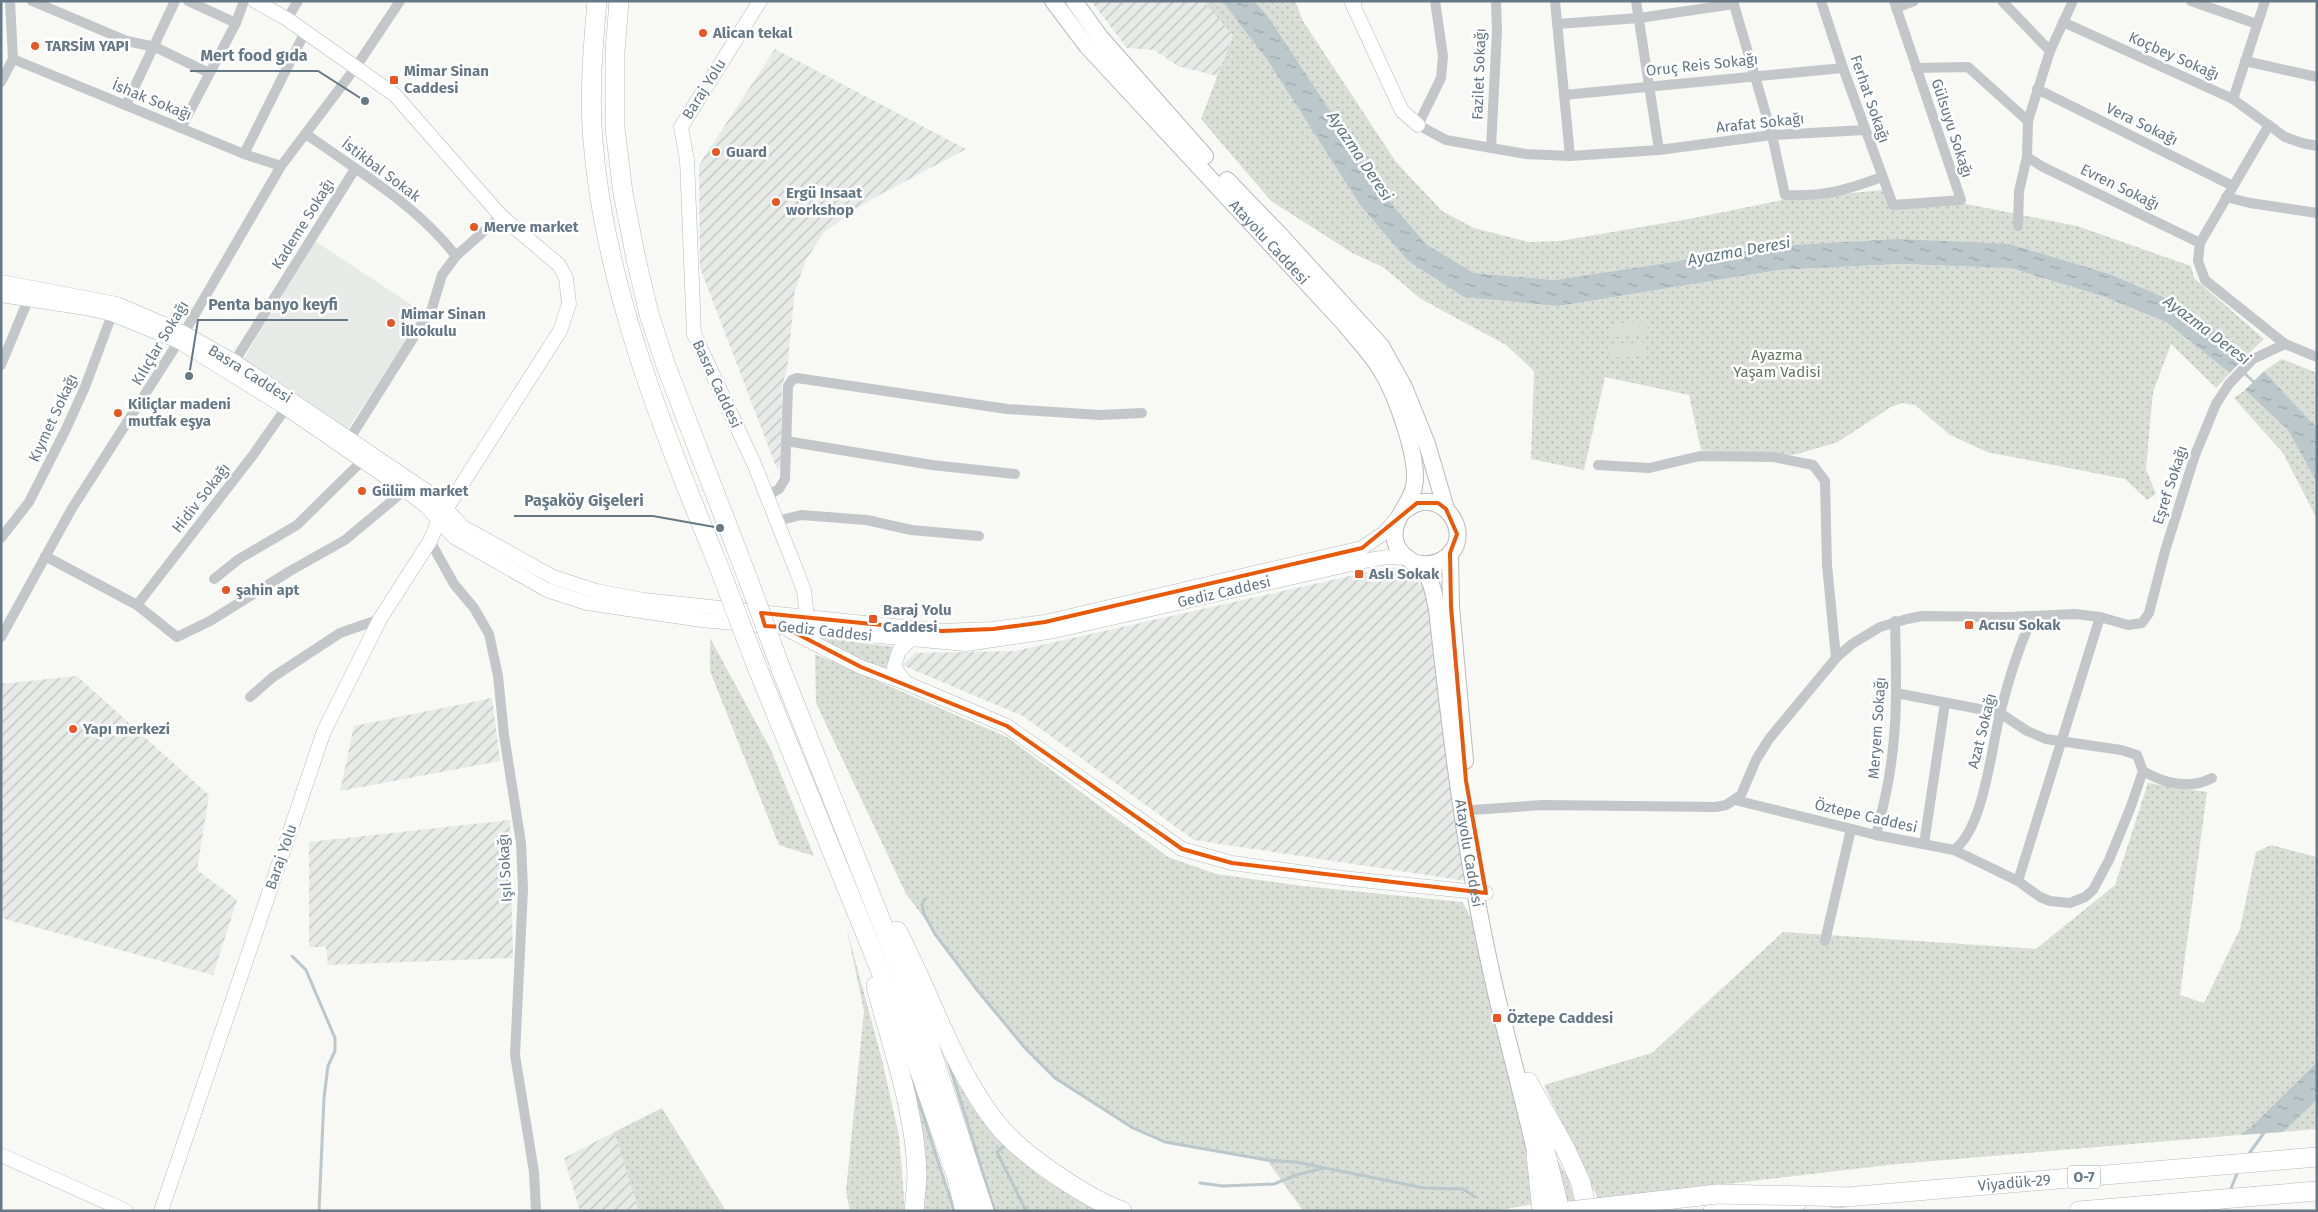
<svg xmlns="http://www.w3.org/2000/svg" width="2318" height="1212" font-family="'Fira Sans',sans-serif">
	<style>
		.built { fill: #e8eae8 }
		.industrial { fill: url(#industrial-furrows) }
		.green { fill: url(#green-dots) }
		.pitch { fill: #d9dfd6 }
		.water { fill: url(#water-ripples) }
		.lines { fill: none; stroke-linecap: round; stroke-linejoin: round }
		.stream { stroke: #bbc7cb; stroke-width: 3 }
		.secondary-casing { stroke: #b5bbbf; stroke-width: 15 }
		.primary-casing { stroke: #b6bbbe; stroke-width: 18 }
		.highway-casing { stroke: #b6babd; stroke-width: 20 }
		.street { stroke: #c3c7ca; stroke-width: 10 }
		.secondary { stroke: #fff; stroke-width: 14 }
		.primary { stroke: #fff; stroke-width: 16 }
		.highway { stroke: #fff; stroke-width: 19 }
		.highway-bridge-casing { stroke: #b6babd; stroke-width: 20; stroke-linecap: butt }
		.highway-bridge { stroke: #fff; stroke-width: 19 }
		.marked { fill: none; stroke: #e8590c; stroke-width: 4; stroke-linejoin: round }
		.poi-dot { fill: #e75626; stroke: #fff; stroke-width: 2 }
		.labels { text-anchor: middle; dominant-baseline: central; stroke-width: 5; stroke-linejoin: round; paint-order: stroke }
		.shield { fill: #fff; stroke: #94a0aa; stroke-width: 1 }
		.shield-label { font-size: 14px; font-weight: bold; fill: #667886 }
		.poi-label { font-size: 15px; font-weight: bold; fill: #667886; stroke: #fff; text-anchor: start }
		.street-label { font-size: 15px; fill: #667886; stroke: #fff }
		.park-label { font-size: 15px; fill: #667861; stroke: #fff }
		.water-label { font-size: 16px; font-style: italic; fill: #627982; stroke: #fff }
		.leader { fill: none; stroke: #667886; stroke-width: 2 }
		.callout-dot { fill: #667886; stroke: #fff; stroke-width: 2 }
		.callout-label { font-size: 16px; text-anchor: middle; font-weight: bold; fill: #667886; stroke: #fff; stroke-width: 5; stroke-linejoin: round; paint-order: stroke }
	</style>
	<defs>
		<pattern id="industrial-furrows" width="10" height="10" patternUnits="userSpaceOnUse" patternTransform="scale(1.25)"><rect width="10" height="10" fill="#e8eae8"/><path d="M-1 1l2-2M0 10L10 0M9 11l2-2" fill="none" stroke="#c0c2c2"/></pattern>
		<pattern id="green-dots" width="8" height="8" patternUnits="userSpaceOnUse" patternTransform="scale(1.25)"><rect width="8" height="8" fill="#d9dfd6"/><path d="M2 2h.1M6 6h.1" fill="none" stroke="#b4bab3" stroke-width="1.8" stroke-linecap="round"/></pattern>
		<pattern id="water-ripples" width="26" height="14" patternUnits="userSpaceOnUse" patternTransform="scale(1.25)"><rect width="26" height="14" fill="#bbc7cb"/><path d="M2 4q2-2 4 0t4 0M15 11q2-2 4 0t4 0" fill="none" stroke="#9ca6aa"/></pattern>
	</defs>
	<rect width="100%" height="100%" fill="#f8f8f5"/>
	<polygon class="built" points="315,241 424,313 346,432 241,363"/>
	<g class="industrial">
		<polygon points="1091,1 1203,1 1233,35 1217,76 1178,66 1154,50 1127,48"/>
		<polygon points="775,49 966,149 870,200 824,232 806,260 795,290 787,370 782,385 781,468 777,469 700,268 699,165"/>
		<polygon points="1386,568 1408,569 1429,594 1474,882 1194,840 1023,716 902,665 915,653 1015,651"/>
		<polygon points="77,676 209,795 197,870 237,900 213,975 1,918 1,684"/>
		<polygon points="492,698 500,761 340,791 354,726"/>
		<polygon points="510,820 513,958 328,965 326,947 309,947 309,842"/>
		<polygon points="614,1132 639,1211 580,1211 564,1158"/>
	</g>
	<g class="green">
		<polygon points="1203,1 1222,1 1268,61 1360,205 1407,260 1559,306 1779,270 1900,264 2010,268 2102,296 2166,322 2230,373 2216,388 2171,344 2153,392 2146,469 2156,494 2147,500 2125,479 1987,452 1950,435 1915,405 1903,403 1891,407 1838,442 1797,454 1773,457 1701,450 1689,395 1605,377 1584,470 1531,459 1534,371 1506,345 1421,299 1383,267 1354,254 1271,201 1201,119 1233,35"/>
		<polygon points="1254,1 1295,1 1303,21 1396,162 1442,211 1474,228 1529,242 1560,241 1694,218 1782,200 1882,190 1890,208 1962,203 2077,226 2191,266 2194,278 2264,339 2246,356 2203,320 2175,302 2110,274 2010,244 1776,246 1555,280 1474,273 1426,244 1374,183 1333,115 1267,15"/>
		<polygon points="2282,359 2317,373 2317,428 2264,371"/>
		<polygon points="2245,390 2288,430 2313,476 2317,483 2317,519 2283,453 2234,398"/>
		<polygon points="807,637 897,647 893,676"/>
		<polygon points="710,638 771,750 814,856 779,845 710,671"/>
		<path d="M815,654l192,83 161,120 48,17 87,12 159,16c20,27 29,86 36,119 14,61 29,121 37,183l-41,7h-191l-36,-51 -102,-18 -20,-9 -40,-22 -50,-33 -46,-49 -103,-135 -90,-191z"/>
		<polygon points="2148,783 2207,792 2180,995 2204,1003 2240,929 2256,852 2271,845 2317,857 2317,1062 2251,1127 2240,1135 1897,1164 1598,1199 1544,1085 1652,1053 1783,932 2036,949 2115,885"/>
		<polygon points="847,930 882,1060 899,1136 905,1211 850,1211 846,1191 864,1011"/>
		<path d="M952,1071c35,61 82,110 147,140h-102z"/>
		<polygon points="912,1081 952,1211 923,1211"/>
		<polygon points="2317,1100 2317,1129 2283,1132"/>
		<polygon points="662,1108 726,1211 639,1211 614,1132"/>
		<polygon points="1549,1146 1569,1180 1577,1211 1567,1211"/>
	</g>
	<g class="pitch">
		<polygon points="1647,321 1648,335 1611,337 1611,324"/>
		<polygon points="1645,342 1645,355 1609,358 1608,344"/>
	</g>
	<g class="water">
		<polygon points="1222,1 1254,1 1267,15 1333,115 1374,183 1426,244 1474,273 1555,280 1776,246 1897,239 2010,244 2110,274 2175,302 2203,320 2246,356 2230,373 2166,322 2102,296 2010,268 1900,264 1779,270 1559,306 1464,297 1407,260 1360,205 1268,61"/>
		<polygon points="2264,371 2317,428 2317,483 2288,430 2245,390"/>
		<polygon points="2317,1062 2317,1100 2283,1132 2240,1135 2251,1127"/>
	</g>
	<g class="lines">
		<g class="stream">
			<polyline points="2242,371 2256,384"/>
			<polyline points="925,899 922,904 924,914 935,934 978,991 1025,1048 1055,1078 1133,1128 1165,1142 1267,1160 1296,1162 1424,1188 1463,1189 1475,1197"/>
			<polyline points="292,956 306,970 335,1038 335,1051 328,1066 324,1098 319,1211"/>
			<polyline points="948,1061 995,1211"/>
			<polyline points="908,1068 954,1211"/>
			<polyline points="1004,1146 997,1152 1026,1211"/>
			<polyline points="2248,1155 2266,1130"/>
			<polyline points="1200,1183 1223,1186 1274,1184 1296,1175 1324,1168"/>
			<polyline points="2230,1191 2238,1171"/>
		</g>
		<defs>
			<g id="secondary">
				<polyline points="760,1 681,127 687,160 694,334 755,466 797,572 804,591 808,627"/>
				<polyline points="1355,1 1352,3 1402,111 1418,125"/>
				<polyline points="1,282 117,304 184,333 234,361 434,496 463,527 553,577 596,591 643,600 942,631 993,629 1045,622 1362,548 1384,533 1398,517"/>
				<polyline points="1,295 86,308 112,314 178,341 286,408 405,490 426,506 454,537 547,590 587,603 702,620 966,644 1054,631 1369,560 1387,557 1406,558"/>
				<polyline points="790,631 861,667 906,683 1007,726 1182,849 1232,863 1342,878 1486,893"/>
				<polyline points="905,682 894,667 899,651 910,640"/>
				<polyline points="1,1155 126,1211"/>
				<polyline points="161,1211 324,731 380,619 430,541 439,520 560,331 569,304 566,278 559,265 501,216 395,95 287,19 255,1"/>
			</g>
			<g id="primary">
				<path id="s1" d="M1053,1l34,45 256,276c12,15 26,29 36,45 16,24 41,92 35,120 -4,19 -23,32 -19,53 3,16 17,19 28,30 9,9 11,26 14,39 14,130 30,261 60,388 13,53 27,105 39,158"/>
				<polyline points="1074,1 1100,37 1205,156"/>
				<polyline points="1227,180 1280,235 1381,346 1404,387 1427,444 1446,509"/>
				<path d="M1402,513c37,-36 79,25 40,47 -10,6 -20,5 -30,2"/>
				<polyline points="1450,553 1451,607 1465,761"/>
			</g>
			<g id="highway">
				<path d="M597,1c-4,46 -8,94 -4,140 11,142 70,291 124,421"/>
				<polyline points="619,1 615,52 615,128 623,193 636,259 649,314 666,366 748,579"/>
				<polyline points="757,667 910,1043 956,1175 965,1211"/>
				<polyline points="781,669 925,1032 984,1211"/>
				<path d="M897,931c34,64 55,136 100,193 18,22 44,41 67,56 18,12 38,24 58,31"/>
				<path d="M876,986c16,61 39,124 41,187 0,12 -2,25 -3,38"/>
				<polyline points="1528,1082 1566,1150 1581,1183 1587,1211"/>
				<polyline points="1535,1110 1560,1211"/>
				<polyline points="1536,1155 1542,1211"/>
				<path id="s2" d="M1835,1198l482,-41"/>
				<polyline points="1713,1211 1797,1202"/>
				<polyline points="2079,1211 2317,1191"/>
			</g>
		</defs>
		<use href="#secondary" class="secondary-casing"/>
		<use href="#primary" class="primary-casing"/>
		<use href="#highway" class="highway-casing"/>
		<g class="street">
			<polyline points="32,1 127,41 155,47 209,73"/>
			<polyline points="188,1 236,23"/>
			<polyline points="1435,1 1443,56 1441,78 1418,125 1446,140 1526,154 1570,156 1555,1"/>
			<path d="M1733,1l39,134 13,60c39,2 61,-5 97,-18"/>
			<polyline points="1821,1 1843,68 1893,205 1961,200 1894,1"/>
			<polyline points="2002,1 2050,51"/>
			<polyline points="2191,1 2257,24"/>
			<polyline points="1896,8 1914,1"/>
			<polyline points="287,19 298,1"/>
			<polyline points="2063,22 2233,99 2285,137 2302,143 2317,146"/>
			<polyline points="1557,24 1639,18 1734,4"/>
			<polyline points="13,59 244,154 281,166"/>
			<polyline points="2245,61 2317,77"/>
			<polyline points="1916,68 1968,67 2028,121"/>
			<polyline points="1,82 13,59 10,1"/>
			<polyline points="2037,89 2233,186"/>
			<polyline points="1564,95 1843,68"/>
			<polyline points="2233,99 2265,1"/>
			<polyline points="126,105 175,1"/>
			<polyline points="2269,125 2200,243 2198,261 2205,280 2285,344 2317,357"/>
			<polyline points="181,128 236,23 244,1"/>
			<path d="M306,134c52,37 111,71 150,122"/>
			<polyline points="1491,148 1497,31 1496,1"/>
			<polyline points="1659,150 1772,135 1865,130"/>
			<polyline points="244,154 305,32"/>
			<polyline points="1570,156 1659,150 1636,1"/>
			<polyline points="2027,157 2043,167 2200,243"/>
			<polyline points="2226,197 2250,203 2317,213"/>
			<polyline points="2018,226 2019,191 2027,157 2028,121 2050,51 2073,1"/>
			<polyline points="1,365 28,300"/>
			<polyline points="231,367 355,169"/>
			<polyline points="350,438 432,308 442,275 456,256 501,216"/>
			<polyline points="786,441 932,465 1015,474"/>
			<polyline points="1598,465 1649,468 1700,456 1773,457 1813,465 1825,481 1827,565 1836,658"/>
			<polyline points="767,496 779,489 785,479 788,386 792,380 797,378 1007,409 1100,415 1142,413"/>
			<polyline points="777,521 801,515 867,520 911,530 979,536"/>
			<polyline points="1,538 29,502 66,429 85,387 114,309"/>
			<polyline points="430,541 454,584 474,608 489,634 498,676 504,735 521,843 523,889 515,1055 534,1172 536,1211"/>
			<polyline points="45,556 137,605 177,637 210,621 290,571 345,540 405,490"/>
			<polyline points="214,579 239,559 297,525 363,460"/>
			<polyline points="137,605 253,455 286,408"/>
			<polyline points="1,637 71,510 184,333 281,166 356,67 400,1"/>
			<polyline points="250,697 273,677 340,633 380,619"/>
			<path d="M2143,771c20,12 47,19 69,7"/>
			<polyline points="1735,800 1876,835 1954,850 2018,881 2040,897 2050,901 2070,903 2085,897 2093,890 2109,860 2130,809 2143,771 2137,755 2121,750 2046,739 2027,731 2000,713 1896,693"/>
			<polyline points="1472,810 1543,805 1716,807 1726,805 1741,795 1756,760 1769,739 1836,658 1852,644 1880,627 1907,619 1922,616 2009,617 2075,614 2100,617 2128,625 2142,623 2149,613 2165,551 2195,455 2216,404 2229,384 2253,359 2285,344"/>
			<path d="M1876,835c6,-23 12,-47 15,-71 7,-47 5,-95 4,-143"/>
			<polyline points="1924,844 1945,703"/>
			<path d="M1954,850c30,-22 37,-101 46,-136 8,-33 19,-68 33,-98"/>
			<polyline points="2018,881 2100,617"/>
			<polyline points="1825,941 1851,829"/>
		</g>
		<use href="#secondary" class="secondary"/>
		<use href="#primary" class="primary"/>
		<use href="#highway" class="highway"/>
		<defs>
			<g id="highway-bridge">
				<polyline points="717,562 757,667"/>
				<polyline points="748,579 781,669"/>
				<polyline points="1570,1211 1717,1194 1851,1197"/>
			</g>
		</defs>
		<use href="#highway-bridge" class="highway-bridge-casing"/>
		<use href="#highway-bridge" class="highway-bridge"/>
	</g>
	<path class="marked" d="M1417,503h21l8,6 11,25 -7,19 1,54 15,174 20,112 -254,-30 -50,-14 -175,-123 -146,-59 -77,-40 -19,-1 -4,-13 181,18 51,-2 52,-7 317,-74z"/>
	<g class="poi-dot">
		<circle cx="703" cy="33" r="5"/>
		<circle cx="35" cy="46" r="5"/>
		<rect x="389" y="75" width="10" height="10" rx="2.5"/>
		<circle cx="716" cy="152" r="5"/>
		<circle cx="776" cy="202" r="5"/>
		<circle cx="474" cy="227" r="5"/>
		<circle cx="391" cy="323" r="5"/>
		<circle cx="118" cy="413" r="5"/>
		<circle cx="362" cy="491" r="5"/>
		<rect x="1354" y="569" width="10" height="10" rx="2.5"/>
		<circle cx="226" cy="590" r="5"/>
		<rect x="868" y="614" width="10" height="10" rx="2.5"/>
		<rect x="1964" y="620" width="10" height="10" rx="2.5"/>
		<circle cx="73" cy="729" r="5"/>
		<rect x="1492" y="1013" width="10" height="10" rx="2.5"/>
	</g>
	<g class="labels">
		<rect class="shield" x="2068" y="1165.5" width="32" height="23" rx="4"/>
		<g class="shield-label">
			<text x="2084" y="1177">O-7</text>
		</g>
		<g class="poi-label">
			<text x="713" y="33">Alican tekal</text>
			<text x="45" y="46">TARSİM YAPI</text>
			<text x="404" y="71">Mimar Sinan<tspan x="404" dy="17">Caddesi</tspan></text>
			<text x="726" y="152">Guard</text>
			<text x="786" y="193">Ergü Insaat<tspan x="786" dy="17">workshop</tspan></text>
			<text x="484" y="227">Merve market</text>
			<text x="401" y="314">Mimar Sinan<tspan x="401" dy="17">İlkokulu</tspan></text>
			<text x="128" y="404">Kiliçlar madeni<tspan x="128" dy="17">mutfak eşya</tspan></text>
			<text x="372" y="491">Gülüm market</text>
			<text x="1369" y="574">Aslı Sokak</text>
			<text x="236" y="590">şahin apt</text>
			<text x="883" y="610">Baraj Yolu<tspan x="883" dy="17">Caddesi</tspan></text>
			<text x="1979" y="625">Acısu Sokak</text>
			<text x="83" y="729">Yapı merkezi</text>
			<text x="1507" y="1018">Öztepe Caddesi</text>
		</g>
		<g class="street-label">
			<text transform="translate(2174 56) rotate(24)">Koçbey Sokağı</text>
			<text transform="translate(1702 65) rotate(-6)">Oruç Reis Sokağı</text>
			<text transform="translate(1479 74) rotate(-88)">Fazilet Sokağı</text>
			<text transform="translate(704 89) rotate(-58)">Baraj Yolu</text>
			<text transform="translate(1870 99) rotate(71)">Ferhat Sokağı</text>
			<text transform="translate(152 100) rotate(22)">İshak Sokağı</text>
			<text transform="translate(1760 123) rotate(-6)">Arafat Sokağı</text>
			<text transform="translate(2142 124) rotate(26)">Vera Sokağı</text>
			<text transform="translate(1952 128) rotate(72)">Gülsuyu Sokağı</text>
			<text transform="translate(381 170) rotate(37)">İstikbal Sokak</text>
			<text transform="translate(2120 187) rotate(26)">Evren Sokağı</text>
			<text transform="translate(303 224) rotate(-58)">Kademe Sokağı</text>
			<text stroke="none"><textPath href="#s1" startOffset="324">Atayolu Caddesi</textPath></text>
			<text transform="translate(160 343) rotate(-59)">Kılıçlar Sokağı</text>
			<text transform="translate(250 374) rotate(32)">Basra Caddesi</text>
			<text transform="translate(717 384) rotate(65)">Basra Caddesi</text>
			<text transform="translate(53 418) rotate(-65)">Kıymet Sokağı</text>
			<text transform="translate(2170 485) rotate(-72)">Eşref Sokağı</text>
			<text transform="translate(201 498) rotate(-52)">Hidiv Sokağı</text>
			<text transform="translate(1224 592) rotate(-13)">Gediz Caddesi</text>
			<text transform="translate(825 631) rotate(6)">Gediz Caddesi</text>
			<text transform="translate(1877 728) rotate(-86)">Meryem Sokağı</text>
			<text transform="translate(1982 731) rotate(-76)">Azat Sokağı</text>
			<text transform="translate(1866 816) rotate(13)">Öztepe Caddesi</text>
			<text stroke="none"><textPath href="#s1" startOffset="1005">Atayolu Caddesi</textPath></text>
			<text transform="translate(281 857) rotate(-71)">Baraj Yolu</text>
			<text transform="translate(505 868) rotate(-93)">Işıl Sokağı</text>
			<text stroke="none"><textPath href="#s2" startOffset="180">Viyadük-29</textPath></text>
		</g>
		<g class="park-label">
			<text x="1777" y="355">Ayazma<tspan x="1777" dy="17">Yaşam Vadisi</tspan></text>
		</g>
		<g class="water-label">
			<text transform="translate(1360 156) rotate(56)">Ayazma Deresi</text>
			<text transform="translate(1739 251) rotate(-10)">Ayazma Deresi</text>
			<text transform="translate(2207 330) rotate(37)">Ayazma Deresi</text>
		</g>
	</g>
	<path class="leader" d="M365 101L318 71H190M189 376L198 320H348M720 528L653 516H514"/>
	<g class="callout-dot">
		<circle cx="365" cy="101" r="5"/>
		<circle cx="189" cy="376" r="5"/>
		<circle cx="720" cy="528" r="5"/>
	</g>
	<g class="callout-label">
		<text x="254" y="61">Mert food gıda</text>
		<text x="273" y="310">Penta banyo keyfi</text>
		<text x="584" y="506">Paşaköy Gişeleri</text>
	</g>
	<rect width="2318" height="1212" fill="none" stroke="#667886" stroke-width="5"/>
</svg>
